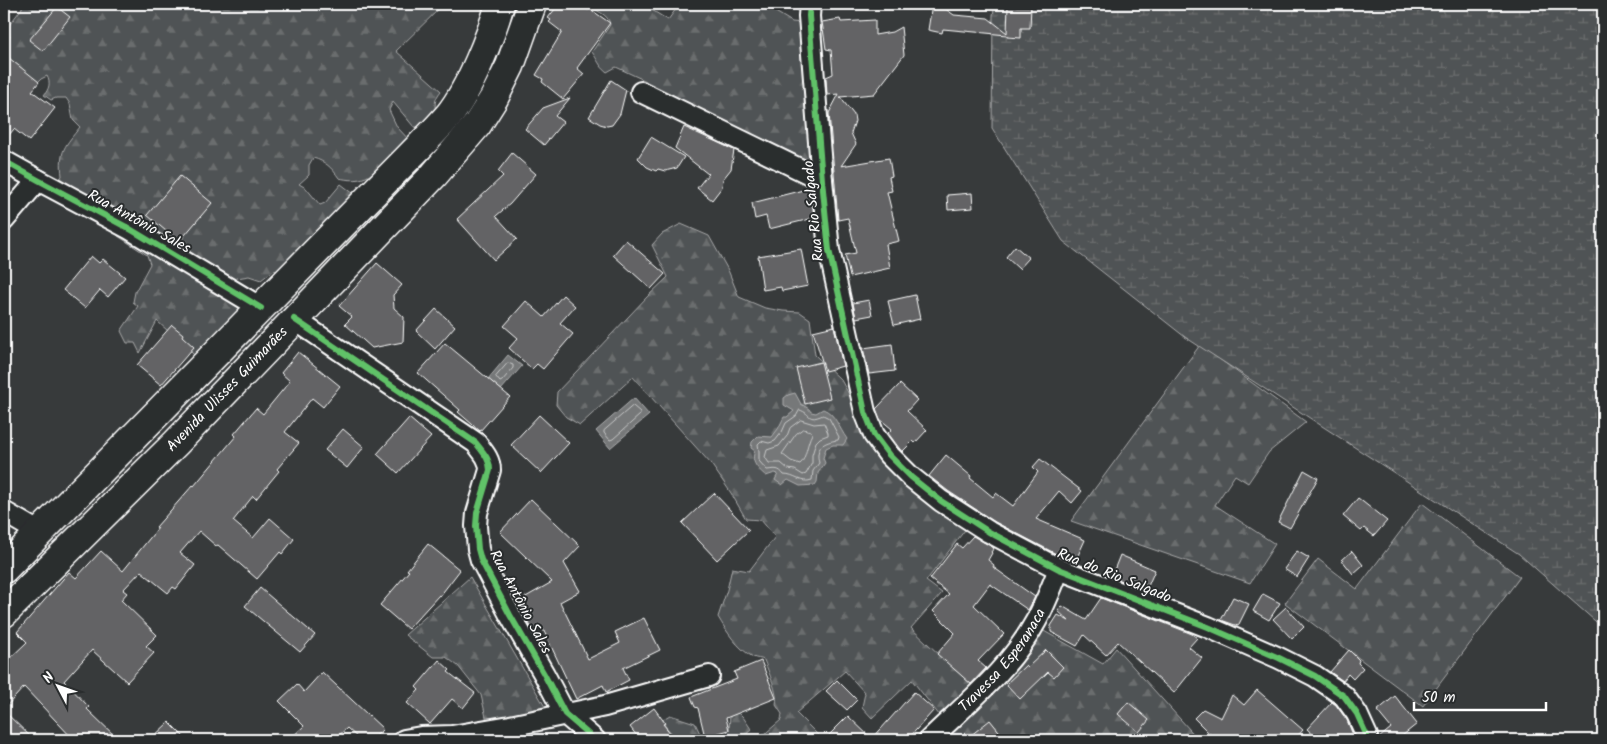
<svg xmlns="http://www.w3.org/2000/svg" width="1607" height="744" font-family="Kalam,sans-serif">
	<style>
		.forest { fill: url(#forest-firs); stroke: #a8a9aa }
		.wetland { fill: url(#wetland-marsh); stroke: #a8a9aa }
		.water { fill: #767879; stroke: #adaeaf }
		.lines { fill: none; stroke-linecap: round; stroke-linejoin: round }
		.shore { stroke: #c8c9c9; stroke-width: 1 }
		.building { fill: #636465; stroke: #fff }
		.minor-casing { stroke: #fff; stroke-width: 24 }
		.primary-casing { stroke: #fff; stroke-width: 31 }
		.minor { stroke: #2a2d2e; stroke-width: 20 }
		.primary { stroke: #2a2d2e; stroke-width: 28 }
		.cycleway-casing { stroke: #2a2d2e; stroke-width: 9 }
		.cycleway { stroke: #61c268; stroke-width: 6 }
		.labels { text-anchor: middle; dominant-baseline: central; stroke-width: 4; stroke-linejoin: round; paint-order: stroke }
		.street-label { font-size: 15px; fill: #fff; stroke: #2a2d2e }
	</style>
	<defs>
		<pattern id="forest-firs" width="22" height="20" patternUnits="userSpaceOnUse" patternTransform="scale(1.25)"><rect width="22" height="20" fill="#505354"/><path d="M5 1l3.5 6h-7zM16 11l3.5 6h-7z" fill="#6a6d6e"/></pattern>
		<pattern id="wetland-marsh" width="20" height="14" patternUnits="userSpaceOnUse" patternTransform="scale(1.25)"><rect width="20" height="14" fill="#505354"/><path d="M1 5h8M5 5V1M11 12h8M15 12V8" fill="none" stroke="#6a6d6e"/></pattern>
	</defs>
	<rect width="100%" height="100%" fill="#373a3b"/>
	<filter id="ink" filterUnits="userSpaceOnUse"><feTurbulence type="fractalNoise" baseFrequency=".02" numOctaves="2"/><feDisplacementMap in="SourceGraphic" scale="10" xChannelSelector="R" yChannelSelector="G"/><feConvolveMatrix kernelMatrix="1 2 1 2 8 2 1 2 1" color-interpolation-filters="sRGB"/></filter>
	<g filter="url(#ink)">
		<g class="forest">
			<path d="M22,4h422l-48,47 45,40c-7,8 -7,15 -4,25l-11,11h-12l-21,-25 -4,8 8,17 14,15 -21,23c-15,0 -13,7 -24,12 -9,4 -18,3 -27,1 -7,-10 -14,-17 -26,-20l-4,7v10l-10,9 7,4 14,17 5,-2 16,-19 13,10 -72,79 -8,-3 -13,10 -12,-4 -12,2 -3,6 -17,7 6,7 8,-1 10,9 -3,12 -35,45 -46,-42 -17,32 -5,-10h-8l-6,-12 17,-25 -5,-4 2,-10 15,-28 -3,-9 -29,-19 -2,-11 -60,-42 6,-7c-3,-26 3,-30 18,-49l-7,-7 -3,-16 -4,-6h-10l-5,2 -7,-5c5,-6 7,-12 3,-19l-6,3 -5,5 -24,-23 -8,-5v-16l2,2 4,-5 -3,-9 15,-20z"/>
			<path d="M586,4h56l26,16 8,-11 -2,-5h96l-1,4 23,14 11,1 8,116 -2,18 1,13 -110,-53 -20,-19 -8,3 -22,-11 -4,-9 -30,-14 -9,5c-8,-6 -9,-12 -15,-20l18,-27c-1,-12 -16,-14 -24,-21z"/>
			<path d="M681,224l28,12 19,34 11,27 26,11 18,3 17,1 10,7 5,36 26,25 22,40 105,106 -42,55 16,12 -31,35 64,60 -32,32 -31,-40 -40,38 -10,-11 3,-14 -20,-22 -49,42 27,27h-62l-1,-2 21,-18 1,-6 -6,-9c3,-11 -8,-34 -12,-45 -4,-2 -7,-1 -11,-3 -16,-9 -26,-25 -35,-40l9,-27 5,-22 17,3 26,-34 -14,-17 -15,-1 -15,-26 -20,-29 -78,-87 -53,48 -14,-8 -10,-12 1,-13 90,-95 21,-20 -16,-32 10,-11z"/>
			<polygon points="1200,345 1306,422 1269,452 1248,483 1235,475 1215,505 1275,544 1250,583 1071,521"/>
			<polygon points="1422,503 1520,577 1423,706 1285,603 1318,559 1357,589"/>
			<polygon points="470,577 548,712 488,726 481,695 458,666 446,657 433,657 405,635"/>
			<polygon points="1042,630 1103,664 1116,648 1199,740 940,740"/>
			<polygon points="737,711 743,717 751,729 742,740 719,740 729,730 730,716"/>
			<polygon points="670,715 695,723 703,740 670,740 674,736 665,726 663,719"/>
		</g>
		<polygon class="wetland" points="995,4 1603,4 1603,628 1519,554 1185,337 1063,241 992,128 993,15"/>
		<g class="water">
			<polygon points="508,355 522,366 501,390 488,379"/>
			<path d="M795,393l6,11 8,5 2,3 5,1 7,-4c12,4 16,19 24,30l-4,6h-10l-7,3 -3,10 2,5 -7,10 -1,9 -2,3 -15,1 -12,-6 -6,5 -7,-5 3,-6 -3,-1 -9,3c-8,-7 -16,-14 -11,-25l-4,-3 1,-6 6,-6 14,1 6,-8 6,-12h3l7,-6 -10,-6v-7l4,-3z"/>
			<polygon points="634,398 649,415 610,448 596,431"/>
		</g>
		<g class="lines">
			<g class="shore">
				<polygon points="508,363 513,365 513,368 502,381 500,382 496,377"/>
				<polygon points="633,406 640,412 640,415 613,439 610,440 604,433 604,431"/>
				<path d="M800,410c12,4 7,12 23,5l6,3 10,19 -1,3c-15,2 -23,7 -19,23l-6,8 -1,9c-11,4 -17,-5 -28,-5 -5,-7 -8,-6 -17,-5l-8,-9v-10l-1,-7 3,-3 8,2 6,-2 7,-9 4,-9 10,-7z"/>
				<polygon points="801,420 814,424 824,423 828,433 828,435 820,438 816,442 812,455 812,463 806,474 803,475 795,470 788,469 781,463 769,463 765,457 767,450 779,446 787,436 790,428"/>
				<path d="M803,429l8,2 1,3c-5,8 -6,26 -12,30l-9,-3 -9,-7 14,-20z"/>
			</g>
		</g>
		<g class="building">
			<polygon points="555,4 578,4 588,10 590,9 610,23 577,68 584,74 563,99 542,82 543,79 536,75 562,32 549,22 551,20 548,18 555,9"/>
			<polygon points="932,5 943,7 954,15 988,18 1007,33 1008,6 1031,6 1030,28 1021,28 1021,38 1007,37 1007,35 943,29 942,33 928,30"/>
			<polygon points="57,7 70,17 43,51 29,40"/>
			<polygon points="840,19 841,22 875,20 875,35 892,32 901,27 904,55 874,94 840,97 854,115 855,121 851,133 856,144 841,166 889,158 892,176 889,177 892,191 887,192 899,241 886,244 890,268 850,277 845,255 856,253 848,218 838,220 829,113 839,94 827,95 826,77 833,74 831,50 826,49 822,22"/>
			<polygon points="4,54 39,82 32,91 55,108 29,141 14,129 4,141"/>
			<polygon points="611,80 626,90 620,114 612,125 607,126 600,124 589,117"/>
			<polygon points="570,98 555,116 563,122 544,145 525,129 543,108"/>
			<polygon points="684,127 734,150 731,169 723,179 722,187 712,200 697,188 708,174 675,148"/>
			<polygon points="651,137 684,157 677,168 665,171 658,169 656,171 647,167 638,158"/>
			<polygon points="512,153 536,174 510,204 496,216 517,239 494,260 457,219 503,176 498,171"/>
			<polygon points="180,176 212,203 179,242 147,215"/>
			<polygon points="811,188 814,218 769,229 766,216 755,219 752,203"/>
			<polygon points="972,193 973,208 948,210 947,195"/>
			<polygon points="626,240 665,274 651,289 613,255"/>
			<polygon points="1015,246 1029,258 1019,269 1006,257"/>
			<polygon points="801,249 808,286 782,291 781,287 763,290 758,256"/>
			<polygon points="91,256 99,263 103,259 125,277 108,297 100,290 85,308 63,290"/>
			<polygon points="377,263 402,285 393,295 394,308 404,317 403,342 372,348 345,324 352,317 339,306"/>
			<polygon points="563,295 575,306 560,323 573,334 543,369 537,364 532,369 509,348 518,338 504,326 526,301 544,317"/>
			<polygon points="915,295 920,319 894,325 888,301"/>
			<polygon points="869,300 872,315 856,318 853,303"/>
			<polygon points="436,309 455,326 435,349 416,331"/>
			<polygon points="172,325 183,334 182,336 194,347 161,385 137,365"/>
			<polygon points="834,326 843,366 825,371 813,331"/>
			<polygon points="445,343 510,397 480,431 458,412 460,410 418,373"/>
			<polygon points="892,344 895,371 869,374 863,348"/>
			<polygon points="298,352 340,386 323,407 312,398 285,432 299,443 277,469 279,471 256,499 253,496 233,521 253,538 270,518 294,539 282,554 280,552 257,579 218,545 216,546 199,531 180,553 195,565 176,589 173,587 168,593 141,571 123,590 127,593 121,600 157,635 146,646 154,653 127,682 92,650 64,681 89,707 87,709 119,740 74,740 24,687 4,709 4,664 27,642 17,632 69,572 76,578 101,551 123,571 158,528 156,527 193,485 194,486 236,436 234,434 256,408 263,414 290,381 281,373"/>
			<polygon points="821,362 830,398 805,404 796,368"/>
			<polygon points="900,384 917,400 907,411 927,430 915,443 913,441 902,452 888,433 892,429 880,419 876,409"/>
			<polygon points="539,415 569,443 541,473 511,445"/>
			<polygon points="409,418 431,437 398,473 377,454"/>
			<polygon points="343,429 364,447 347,468 325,450"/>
			<polygon points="946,455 971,476 970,478 993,497 996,493 1013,506 1038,472 1033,467 1040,459 1082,491 1072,503 1059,491 1036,519 1085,540 1075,562 1064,558 995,522 948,491 929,476"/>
			<polygon points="1304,470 1318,478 1290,528 1278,522"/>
			<polygon points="714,493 749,530 717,560 682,523"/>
			<polygon points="1358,498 1387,521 1374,536 1364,528 1361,531 1343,516"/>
			<polygon points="531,499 580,546 564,563 580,591 560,602 588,659 620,643 615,632 644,618 660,650 623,668 629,680 606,692 603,685 576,699 542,627 534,632 517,602 552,582 500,532"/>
			<polygon points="973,536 994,548 991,552 992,553 988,560 994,565 993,567 1035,597 1028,610 990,584 974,605 1004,634 978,661 986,668 971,684 937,654 955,633 933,611 949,594 930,579 957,544 962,548"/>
			<polygon points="428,544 460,570 440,596 439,595 408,629 380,605 409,571 407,570"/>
			<polygon points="1297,551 1309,558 1297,577 1284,569"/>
			<polygon points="1352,551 1363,565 1353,574 1342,560"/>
			<polygon points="1120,555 1155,570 1148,586 1130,577 1128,580 1135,586 1115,578 1116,577 1112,575"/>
			<polygon points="260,588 315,635 300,652 245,606"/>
			<polygon points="1263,594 1280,603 1269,620 1253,611"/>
			<polygon points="1233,597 1249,604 1238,626 1221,620"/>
			<polygon points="1101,598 1192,634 1197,638 1189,647 1202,658 1174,693 1118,642 1106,655 1084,635 1077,646 1051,632 1051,626 1058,615 1069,621 1058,611 1062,606 1086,620"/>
			<polygon points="1286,607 1304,627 1292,639 1273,619"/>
			<polygon points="1046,650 1063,667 1054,677 1048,672 1020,699 1006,684 1026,665 1028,667"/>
			<polygon points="1349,650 1359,660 1358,663 1363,668 1353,679 1348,674 1343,681 1330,672"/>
			<polygon points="439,660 450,670 448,672 475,693 463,708 452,699 430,724 407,703 419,690 416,687"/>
			<polygon points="761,661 776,698 726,718 729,730 705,737 698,708 695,707 691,697 737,679 734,672"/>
			<polygon points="322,672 383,729 372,740 360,740 347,728 334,740 289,740 304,726 279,701 297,684 304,692"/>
			<polygon points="837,680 857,700 847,710 826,691"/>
			<polygon points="1257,690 1303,730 1294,740 1216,740 1194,718 1203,709 1221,718 1232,695 1244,705"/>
			<polygon points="914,692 934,710 907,740 824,740 848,716 872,739"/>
			<polygon points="1395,696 1417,724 1397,740 1379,740 1379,738 1391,728 1377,711"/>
			<polygon points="1128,702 1149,720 1139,732 1118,714"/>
			<polygon points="1332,702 1336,705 1347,720 1355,740 1319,740 1307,729"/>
			<polygon points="654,708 665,723 663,724 676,740 640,740 630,727"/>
			<polygon points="4,711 34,740 4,740"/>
			<polygon points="990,720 1006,740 965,740"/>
			<polygon points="169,722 187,740 150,740"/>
		</g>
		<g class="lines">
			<defs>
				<g id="minor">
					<polyline points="810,4 809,16 822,180 829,250 865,412 874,435 889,455 911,477 941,501 989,532 1059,569 1208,627 1279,658 1315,676 1344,696 1357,714 1367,736 1367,740"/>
					<polyline points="641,92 822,180"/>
					<polyline points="4,161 38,180 130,229 261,308"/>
					<polyline points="4,220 38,180"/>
					<path d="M294,319l182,124c7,9 14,16 14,27l-13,43 -1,13 2,23 3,11 29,55 34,59 21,40 30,26"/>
					<polyline points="4,512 40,533"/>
					<polyline points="404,740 421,737 452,736 510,726 605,706 709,676"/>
					<path id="s1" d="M929,740c37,-36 82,-72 107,-119 9,-16 16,-35 23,-52"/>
				</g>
				<g id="primary">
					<path d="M4,569l403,-410c14,-14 29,-29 42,-44 21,-26 42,-79 51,-111"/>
					<path id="s2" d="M4,613l172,-170 258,-268 43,-50 17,-27 16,-32 22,-62"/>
				</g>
			</defs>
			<use href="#minor" class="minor-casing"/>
			<use href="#primary" class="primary-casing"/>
			<use href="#minor" class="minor"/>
			<use href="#primary" class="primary"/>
			<defs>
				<g id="cycleway">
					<polyline points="810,4 809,16 822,180 829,250 865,412 874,435 889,455 911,477 941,501 989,532 1059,569 1208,627 1279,658 1315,676 1344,696 1357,714 1367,736 1367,740"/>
					<polyline points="4,161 38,180 130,229 261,308"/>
					<path d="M294,319l182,124c7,9 14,16 14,27l-13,43 -1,13 2,23 3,11 29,55 34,59 21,40 30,26"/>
				</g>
			</defs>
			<use href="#cycleway" class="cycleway-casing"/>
			<use href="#cycleway" class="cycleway"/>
		</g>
	</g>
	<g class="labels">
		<g class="street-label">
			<text transform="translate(814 211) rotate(-96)">Rua Rio Salgado</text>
			<text transform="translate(139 222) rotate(29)">Rua Antônio Sales</text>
			<text stroke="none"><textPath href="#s2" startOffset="316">Avenida Ulisses Guimarães</textPath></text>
			<text transform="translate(1114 576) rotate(22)">Rua do Rio Salgado</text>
			<text transform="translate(520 602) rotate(62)">Rua Antônio Sales</text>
			<text stroke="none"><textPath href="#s1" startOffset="109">Travessa Esperanaca</textPath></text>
		</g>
	</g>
	<rect width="1607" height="744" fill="none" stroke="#2a2d2e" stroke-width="20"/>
	<rect x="10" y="10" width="1587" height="724" fill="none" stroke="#fff" stroke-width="2" filter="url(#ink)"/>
	<g transform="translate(58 686) rotate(311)" stroke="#2a2d2e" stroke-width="4" paint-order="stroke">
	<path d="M0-4L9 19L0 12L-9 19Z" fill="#ffffff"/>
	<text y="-8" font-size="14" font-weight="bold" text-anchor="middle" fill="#ffffff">N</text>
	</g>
	<path d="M1414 702v8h132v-8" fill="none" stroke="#ffffff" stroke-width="2.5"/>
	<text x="1422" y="702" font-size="15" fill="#ffffff" stroke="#2a2d2e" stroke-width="4" paint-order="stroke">50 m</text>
</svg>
